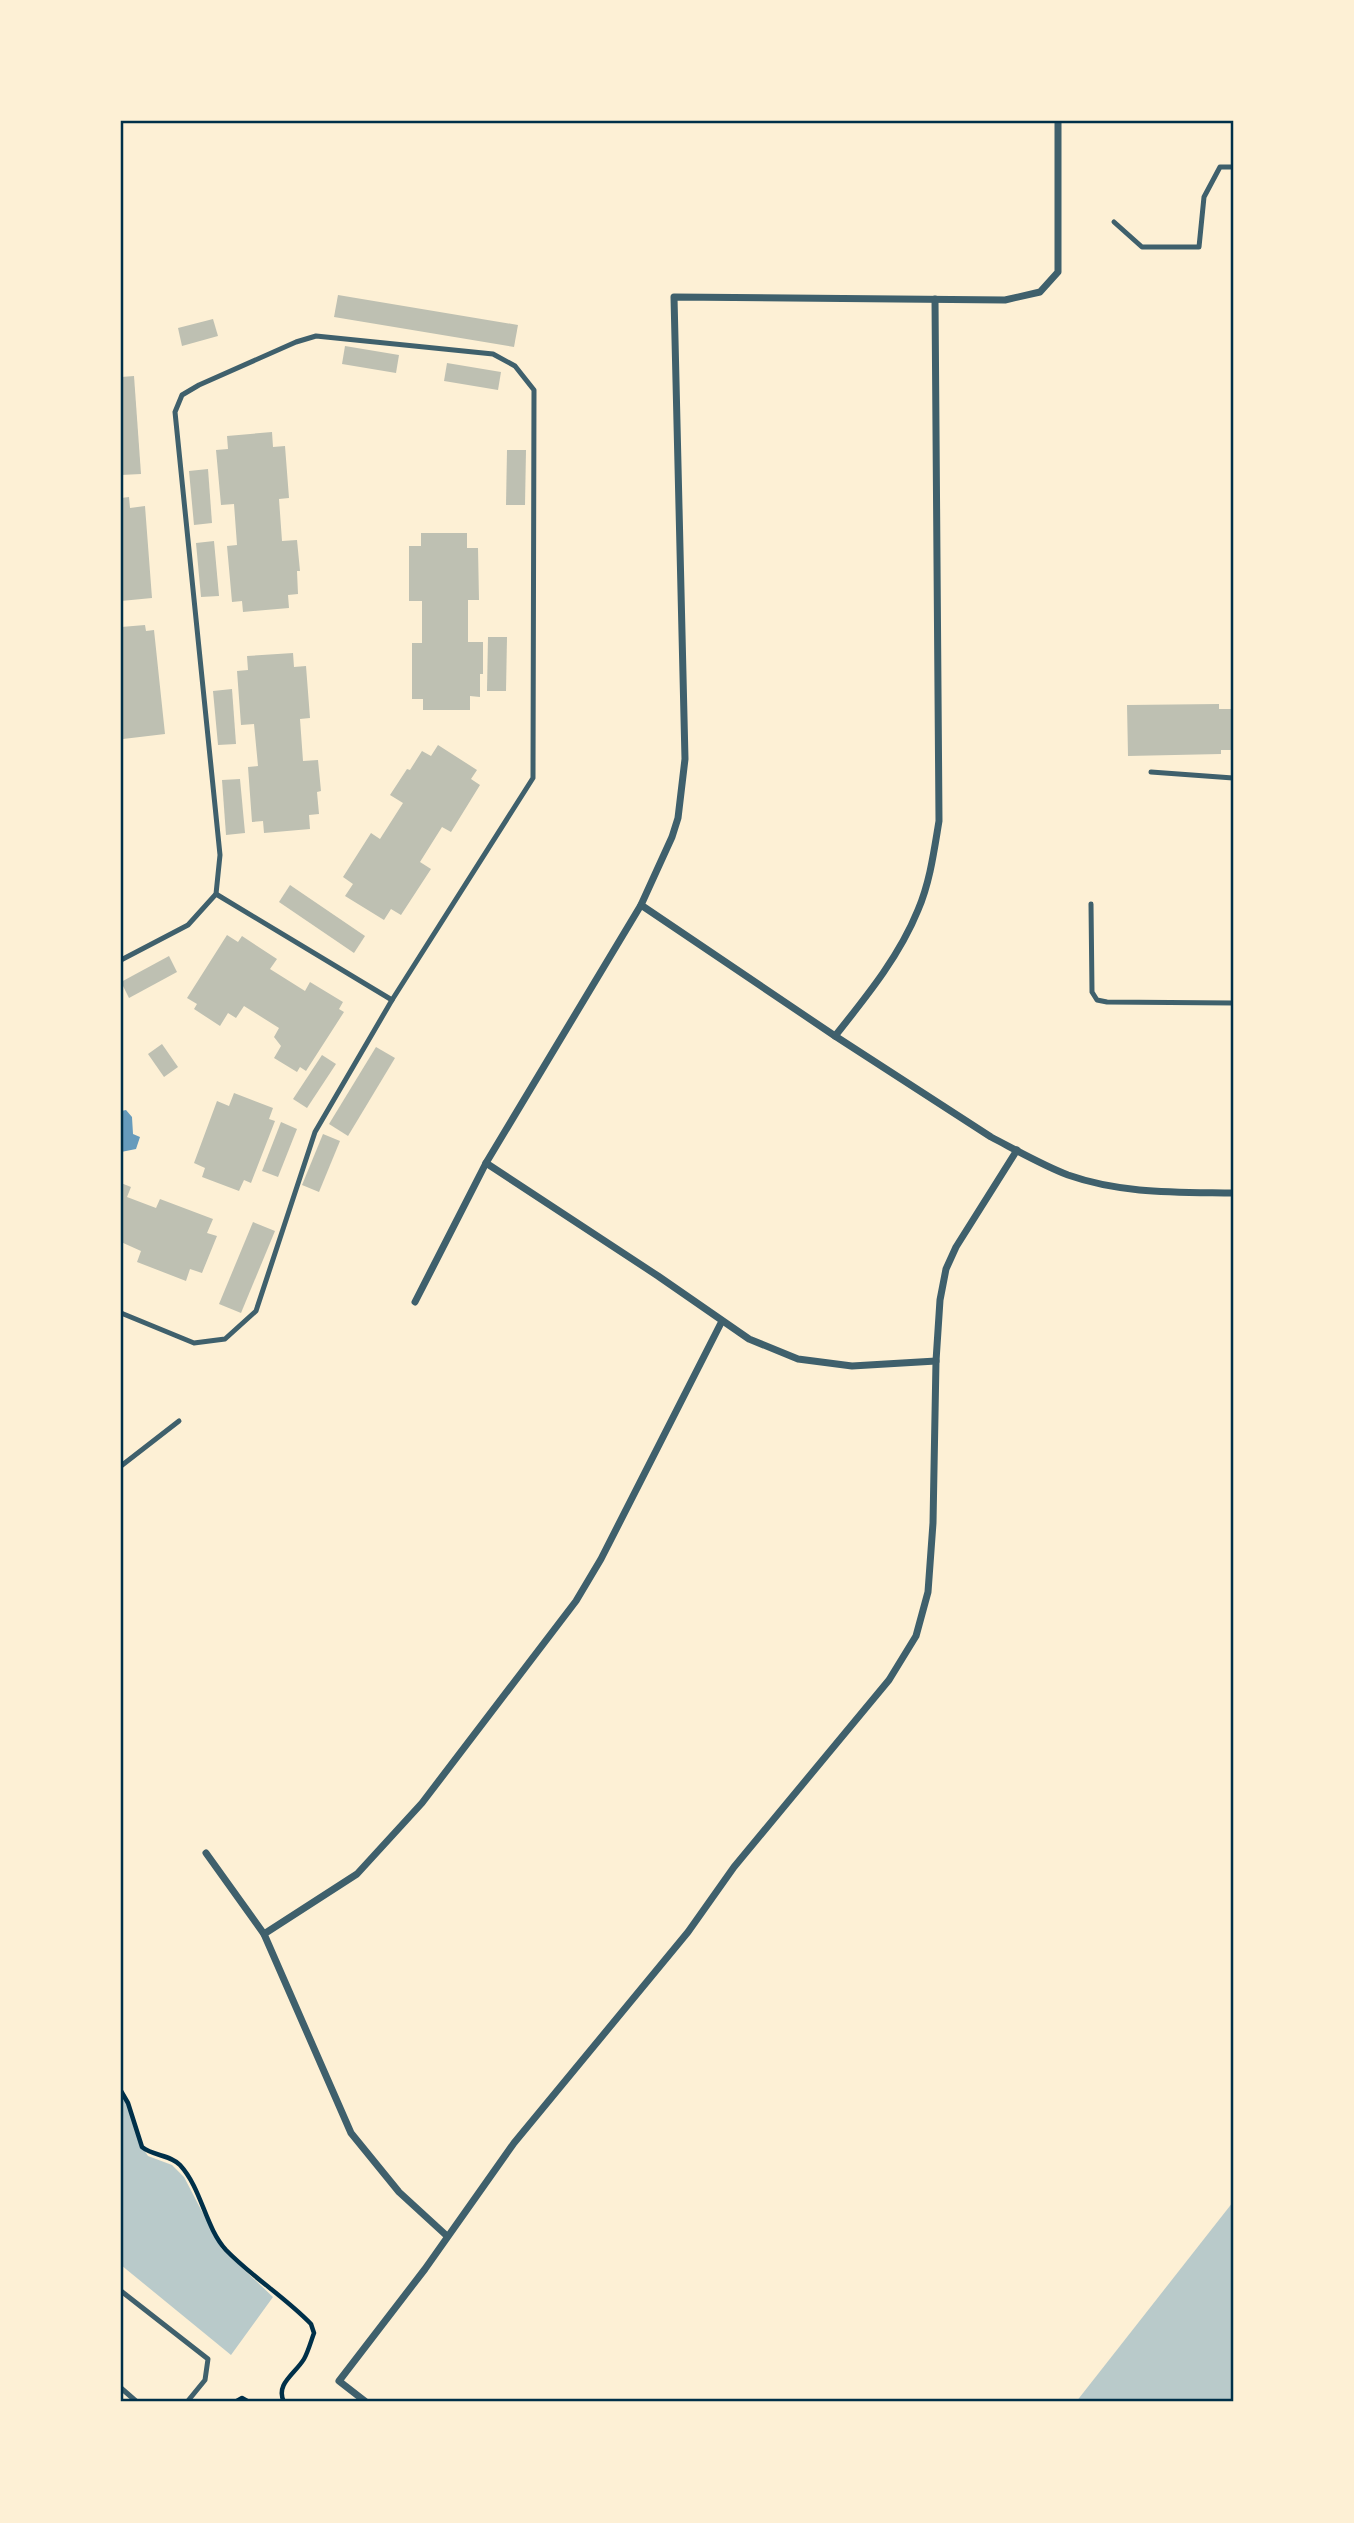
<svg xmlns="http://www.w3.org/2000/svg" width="1354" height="2523" font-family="Commissioner,sans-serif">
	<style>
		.green { fill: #b9caca }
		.water { fill: #669bbc }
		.building { fill: #bec0b2 }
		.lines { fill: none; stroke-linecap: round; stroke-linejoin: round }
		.path { stroke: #003049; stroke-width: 4.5 }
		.service { stroke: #3f606c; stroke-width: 5 }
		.minor { stroke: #3f606c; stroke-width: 7 }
		.neatline { fill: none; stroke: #003049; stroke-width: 2.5 }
	</style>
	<rect width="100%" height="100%" fill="#fdf0d5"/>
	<g class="green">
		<polygon points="121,2094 128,2103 142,2147 148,2156 172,2165 184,2177 221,2248 273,2297 231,2355 121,2265"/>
		<polygon points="1233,2202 1233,2402 1076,2402"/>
	</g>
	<polygon class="water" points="126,1110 132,1117 133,1134 140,1137 136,1149 121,1152 121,1111"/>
	<g class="building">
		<polygon points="338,295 518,325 514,347 334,317"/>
		<polygon points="213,319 218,336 182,346 178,328"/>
		<polygon points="345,346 399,355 396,373 342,364"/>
		<polygon points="447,363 501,372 498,390 444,381"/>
		<polygon points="134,376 141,474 121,475 121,377"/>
		<polygon points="272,432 273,447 285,446 289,498 279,499 282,541 297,540 300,571 297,571 298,594 288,595 289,608 243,612 242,601 232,602 227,546 237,545 234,504 221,505 216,450 228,449 227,436"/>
		<polygon points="507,450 526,450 525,505 506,505"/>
		<polygon points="208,469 212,523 194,525 189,471"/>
		<polygon points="129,497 130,508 145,506 152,598 121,601 121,498"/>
		<polygon points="421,533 467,533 467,548 478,548 479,600 468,600 468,642 483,642 483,674 480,674 480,697 470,696 470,710 423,710 423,699 412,699 412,643 422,643 422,601 409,601 409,546 421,546"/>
		<polygon points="214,541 219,596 201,597 196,543"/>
		<polygon points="145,625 146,631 154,630 165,734 123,739 121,717 121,627"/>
		<polygon points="488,637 507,637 506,691 487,691"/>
		<polygon points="293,653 294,667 306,666 310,718 300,719 303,761 318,760 321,791 317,792 319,814 309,815 310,829 264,833 263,821 252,822 248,767 258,766 254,724 241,725 237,671 248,670 247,656"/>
		<polygon points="232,689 236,744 218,745 213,691"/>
		<polygon points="1219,704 1219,709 1233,709 1233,750 1221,750 1221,754 1128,756 1127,705"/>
		<polygon points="438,745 477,770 471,779 480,785 451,832 442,827 420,862 431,869 401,915 391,909 384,920 345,896 353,884 343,877 371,833 380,839 403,803 390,795 407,769 410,770 422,751 431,756"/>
		<polygon points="240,779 245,833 226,835 222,780"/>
		<polygon points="290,885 365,936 354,953 279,902"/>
		<polygon points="227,935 238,942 242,936 277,959 270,969 305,991 310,982 343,1002 339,1009 344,1012 306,1071 300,1067 297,1072 274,1058 281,1046 274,1037 279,1028 244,1006 236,1018 228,1013 220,1026 194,1009 197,1004 187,998"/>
		<polygon points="169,956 177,972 129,998 121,982"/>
		<polygon points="162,1044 178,1067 164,1077 148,1054"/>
		<polygon points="376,1047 395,1058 348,1136 329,1124"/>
		<polygon points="322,1055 336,1064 307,1108 293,1099"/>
		<polygon points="234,1093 273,1108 269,1119 275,1121 251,1183 244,1180 239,1191 202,1177 205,1168 194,1163 217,1101 229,1106"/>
		<polygon points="281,1122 297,1129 278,1177 262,1171"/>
		<polygon points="323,1134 340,1141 319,1192 302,1185"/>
		<polygon points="121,1183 131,1187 127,1197 156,1208 160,1199 213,1219 207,1233 217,1236 202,1273 190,1269 186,1281 137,1262 141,1251 121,1242"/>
		<polygon points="253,1222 275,1231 241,1313 219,1304"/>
	</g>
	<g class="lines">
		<g class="path">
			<path d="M121,2091l7,12 14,44c11,9 29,8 38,18 22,24 25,62 46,85 26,27 59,47 85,74l3,9c-3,8 -6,19 -10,26 -9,15 -29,25 -20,43"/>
			<polyline points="235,2402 242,2398 249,2402"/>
		</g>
		<g class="service">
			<polyline points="1114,222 1142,247 1199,247 1204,197 1220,167 1233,167"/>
			<polyline points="1151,772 1233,778"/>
			<polyline points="216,894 392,1000"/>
			<polyline points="1091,904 1092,992 1097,1000 1107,1002 1233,1003"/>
			<polyline points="121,960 188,925 216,894 220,855 175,412 182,395 199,385 296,342 316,336 493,354 515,366 534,390 533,778 392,1000 315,1132 256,1311 225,1339 194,1343 121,1313"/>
			<polyline points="121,1466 179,1421"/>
			<polyline points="121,2291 208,2359 205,2380 187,2402"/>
			<polyline points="121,2388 137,2402"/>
		</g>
		<g class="minor">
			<path d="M641,905l194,131 156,101c25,13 51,28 77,38 54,19 109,17 165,18"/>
			<path d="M835,1036c31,-39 64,-79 83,-126 12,-28 16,-59 21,-89l-4,-522"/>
			<polyline points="486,1163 658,1276 749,1339 798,1359 852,1366 936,1361"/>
			<polyline points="415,1302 486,1163 641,905 672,837 678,818 685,759 674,297 1005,300 1040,292 1058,272 1058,121"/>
			<polyline points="206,1853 264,1934 351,2133 399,2192 447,2236"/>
			<polyline points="264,1934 357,1874 422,1803 576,1601 601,1559 722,1321"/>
			<polyline points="366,2402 339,2381 425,2269 514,2143 688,1932 734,1867 889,1680 916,1636 928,1592 933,1523 936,1361 940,1300 946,1269 956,1247 1017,1150"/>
		</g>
	</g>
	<rect width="1354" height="2523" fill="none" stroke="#fdf0d5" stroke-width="245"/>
	<rect x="122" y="122" width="1110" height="2278" class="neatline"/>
</svg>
